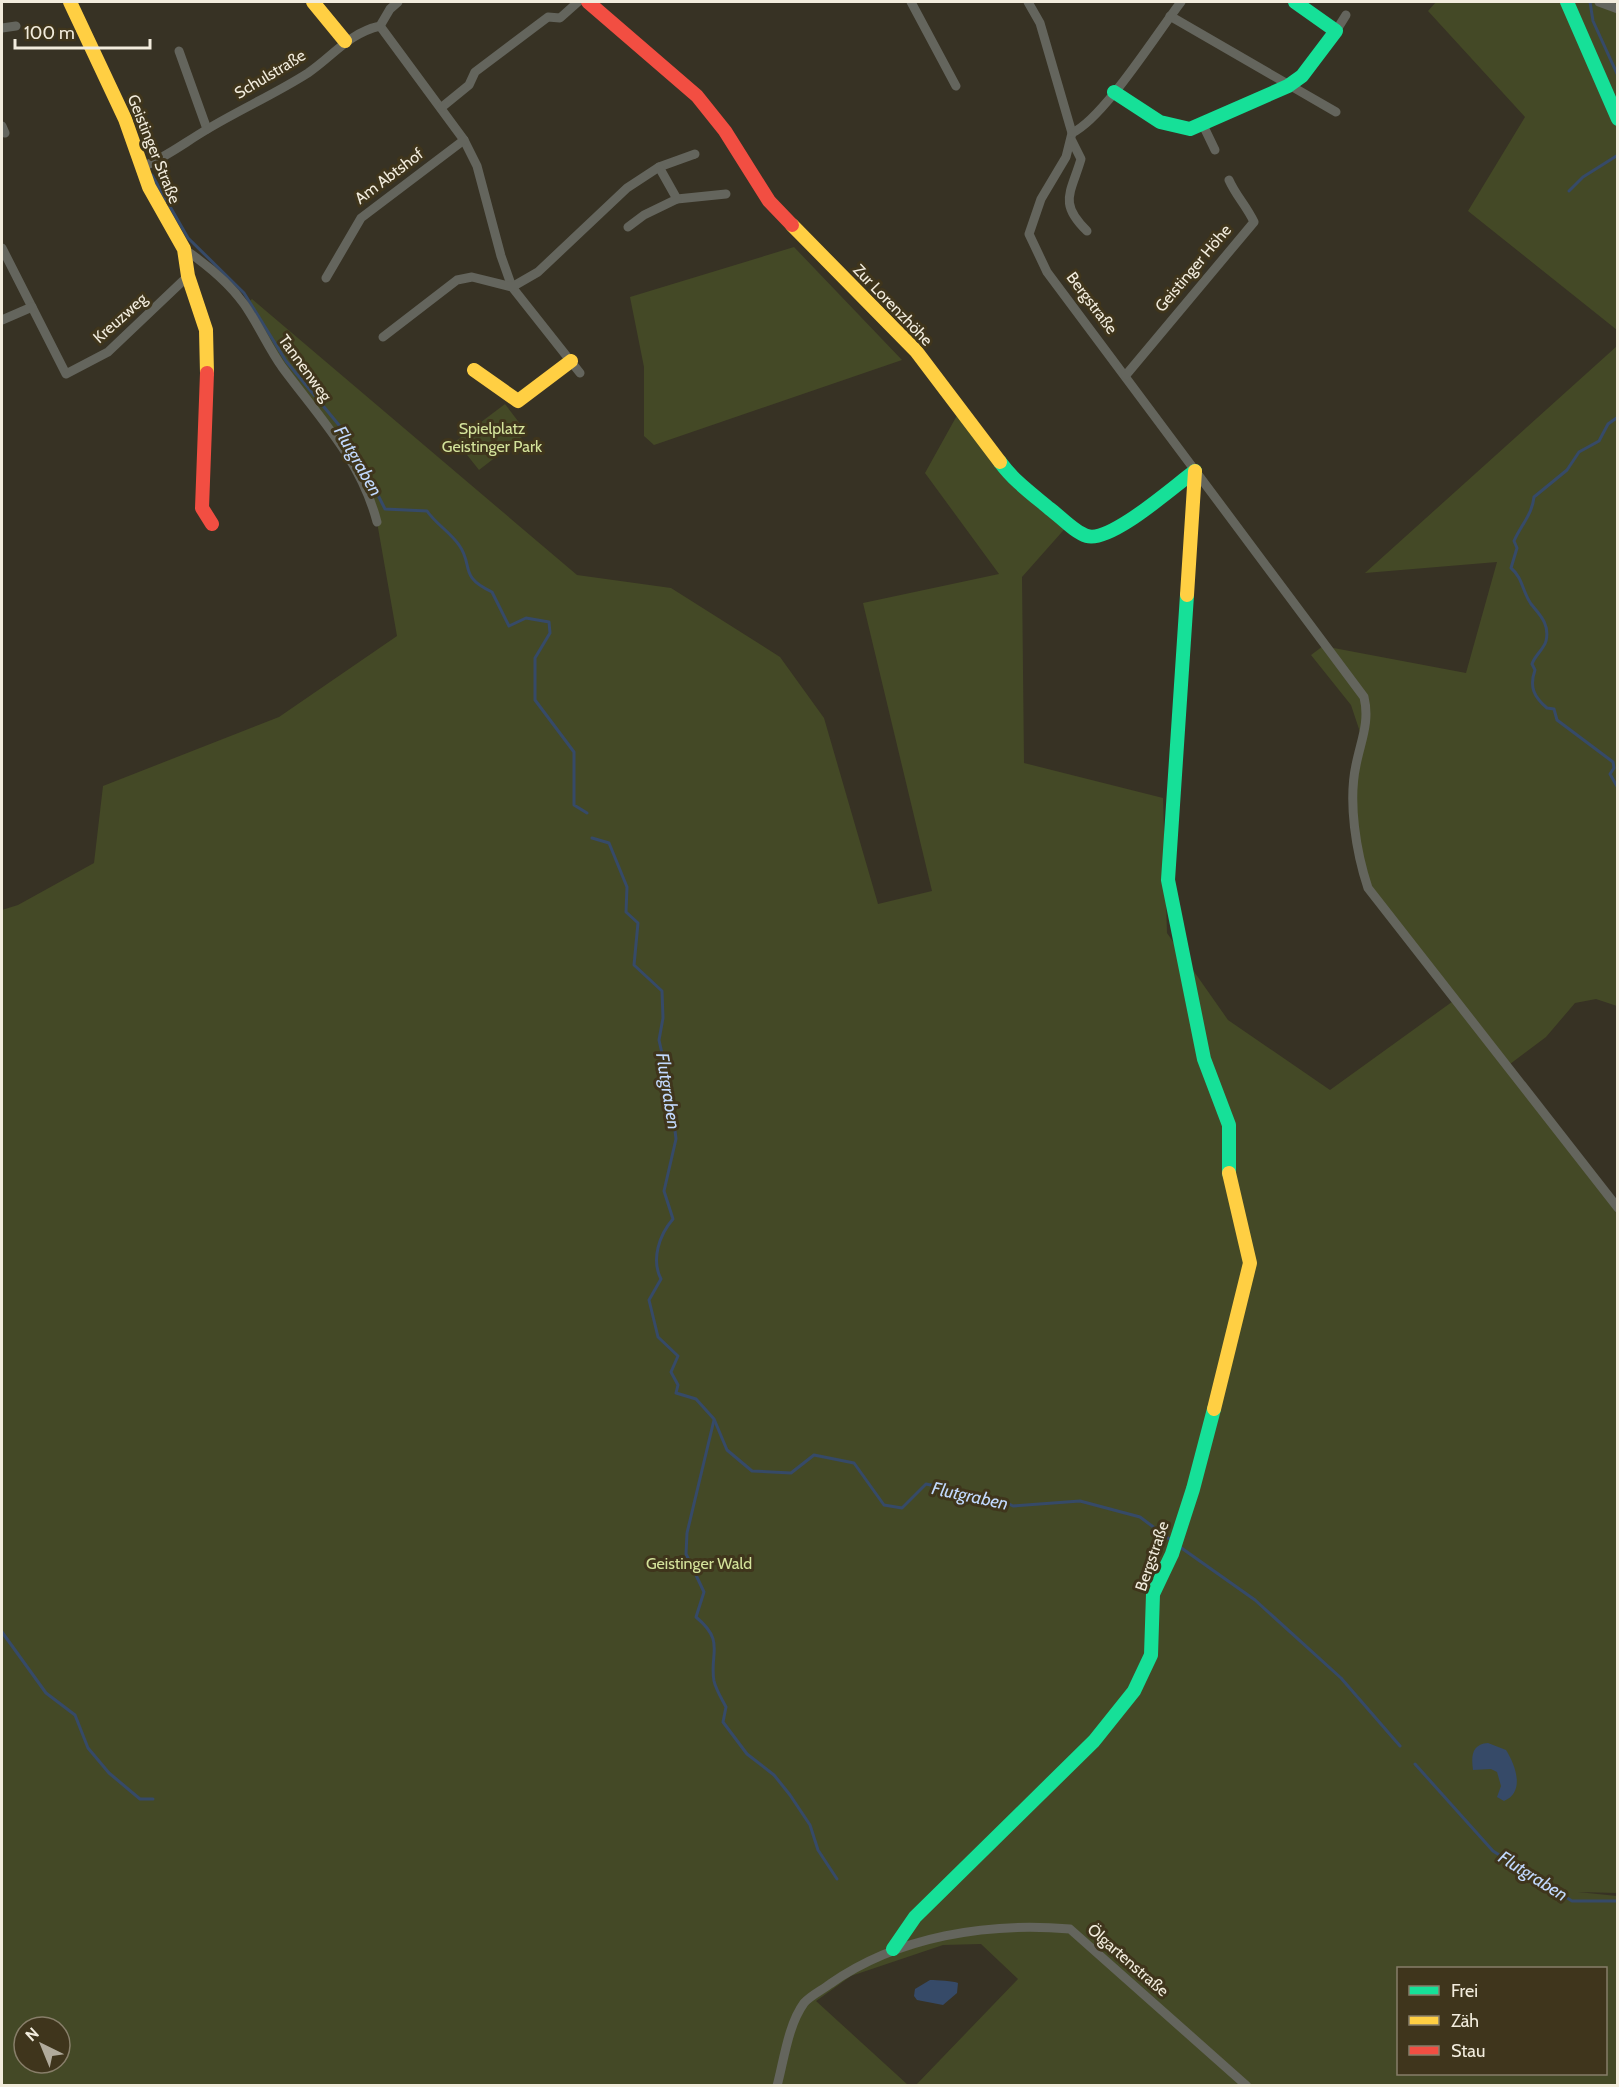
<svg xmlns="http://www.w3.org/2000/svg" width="1619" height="2087" font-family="Cabin,sans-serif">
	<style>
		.green { fill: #444926; fill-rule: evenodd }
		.water { fill: #364a68 }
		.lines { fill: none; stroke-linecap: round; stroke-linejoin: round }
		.stream { stroke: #364a68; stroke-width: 3 }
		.street { stroke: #64655d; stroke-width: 9 }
		.fast { stroke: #16e098; stroke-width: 14 }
		.slow { stroke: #ffcf43; stroke-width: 14 }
		.jam { stroke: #f24e42; stroke-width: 14 }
		.labels { text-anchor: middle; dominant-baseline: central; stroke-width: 6; stroke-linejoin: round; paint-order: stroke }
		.street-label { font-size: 16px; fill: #f2ecdd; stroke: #3f351c }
		.park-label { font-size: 16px; fill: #d4e39b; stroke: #3f351c }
		.water-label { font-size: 18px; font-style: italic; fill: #c2d9fe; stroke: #3f351c }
	</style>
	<rect width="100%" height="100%" fill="#373224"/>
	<g class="green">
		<polygon points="1436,2 1617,2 1617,330 1468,211 1525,117 1428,11"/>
		<polygon points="794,247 902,360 654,445 644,436 644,367 630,297"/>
		<path d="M252,299l325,276 94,13 109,69 44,61 54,186 54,-13 -69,-288 136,-29 -74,-101 35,-63 52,68 57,46 -47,53 2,186 139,35 4,135 61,87 102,70 126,-91 -70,-85 -30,-57 -1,-75 8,-41 -12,-36 -40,-50 12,-9 143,27 31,-111 -132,11 252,-227v660l-21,-7 -21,4 -29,34 -36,27 107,145v684l-39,-1 39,4v189h-701l102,-106 -37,-35 -38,1 -92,31 -35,25 92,84h-906v-1175l16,-5 76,-42 9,-77 176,-69 118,-81 -20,-114 -31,-71 -64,-85 -37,-61zM1398,1968h208v106h-208zM24,2027h36v36h-36z"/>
		<polygon points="505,404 527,433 479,470 456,441"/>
	</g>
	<g class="water">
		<path d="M1488,1743l18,7c9,14 20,42 -2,51l-7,-4 4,-11 -4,-14 -6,-3 -18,1c-2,-14 -1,-26 15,-27z"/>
		<path d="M930,1980c7,0 24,1 28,3l-1,10 -14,12 -26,-5 -3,-4 1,-7z"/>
	</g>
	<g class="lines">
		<g class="stream">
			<polyline points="1590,2 1593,21 1618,76"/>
			<path d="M152,175l36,63 56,55 42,68 62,75 37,73 42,2c9,13 23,21 32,34 15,21 -1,31 33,47l17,34 17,-8 23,4 1,11 -15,25v42l39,52v53l13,8"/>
			<polyline points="1569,191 1583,177 1618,155"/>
			<path d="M1618,417l-10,7 -9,17 -20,11 -12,18 -33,27c-2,18 -13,28 -20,44l3,7 -6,20c12,10 11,23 20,36 9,11 19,20 15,37 -2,8 -11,14 -14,23l3,6c-6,17 -1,27 12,38l7,1 3,11 56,42 1,6 -4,6 8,14"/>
			<path d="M592,838l17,5 18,44 -1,25 12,11 -4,42 28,26 1,27 -4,22 11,49 6,50 -12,52 9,28c-14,16 -22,41 -12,60l-12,21 9,37 20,19 -7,16 7,13 -2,8 20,6 18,20 13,31 25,21 39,2 23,-18 40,8 30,42 18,3 24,-24 75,16 12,6 67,-5 60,16 32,24"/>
			<path d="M714,1420l-27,113 -1,21 18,38 -8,25c30,25 13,36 18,64 2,9 8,18 12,26l-3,15 24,32 27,21 16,20 20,30 8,25 19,29"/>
			<polyline points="1180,1547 1255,1600 1341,1678 1400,1746"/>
			<polyline points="2,1632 46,1693 75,1715 88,1748 109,1773 140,1799 153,1799"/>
			<polyline points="1415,1764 1493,1851 1572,1901 1618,1901"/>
		</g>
		<g class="street">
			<polyline points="911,2 956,86"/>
			<path d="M1028,2l12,21 32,110 -6,24 -25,42 -12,35 18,38 317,425c6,25 -3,43 -8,68 -8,37 0,87 12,123l250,320"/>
			<polyline points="1599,2 1618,9"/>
			<polyline points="1170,16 1336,112"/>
			<polyline points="380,26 464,140 477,166 501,256 512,287 580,373"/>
			<polyline points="2,28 16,26"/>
			<polyline points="1336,31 1346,15"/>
			<polyline points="179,51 207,129"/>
			<polyline points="442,107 469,85 475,72 548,17 560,18 578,2"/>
			<polyline points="1203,125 1215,150"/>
			<polyline points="2,126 5,133"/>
			<path d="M1072,133c32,-15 85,-100 109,-131"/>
			<path d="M1072,141l9,18c-10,34 -23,44 6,72"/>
			<path d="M142,167c23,-9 42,-24 64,-37 33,-20 69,-36 102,-57 25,-17 41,-40 72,-47l10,-17 8,-7"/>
			<polyline points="659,167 695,154"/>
			<polyline points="677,199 726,194"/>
			<polyline points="2,248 66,374 108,352 188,276"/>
			<path d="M184,249c22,15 45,34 60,55 14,20 24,43 38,63 37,50 79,93 95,155"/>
			<polyline points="326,278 361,218 464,140"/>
			<polyline points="2,320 32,307"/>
			<polyline points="383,337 457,280 472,277 512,287 538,272 627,188 659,167 677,199 644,215 628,227"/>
			<path d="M1126,375l128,-153c-8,-17 -18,-26 -25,-42"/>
			<path d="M777,2086c7,-26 11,-61 27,-83 6,-7 18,-13 26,-19 68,-48 158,-62 240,-55l177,157"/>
		</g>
		<g class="fast">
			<polyline points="1567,2 1618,119"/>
			<polyline points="1114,92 1160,122 1190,129 1288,86 1302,76 1336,31 1295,2"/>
			<path d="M1000,462c14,19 32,32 50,47 11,8 24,23 37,27 24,7 87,-50 108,-65"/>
			<polyline points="1187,595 1168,880 1204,1059 1229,1125 1229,1173"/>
			<polyline points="893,1949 915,1917 1094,1741 1134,1691 1151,1655 1153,1594 1172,1554 1193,1489 1214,1409"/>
		</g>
		<g class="slow">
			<polyline points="70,2 125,119 149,187 184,249 188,276 206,330 207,373"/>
			<polyline points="313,2 345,41"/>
			<polyline points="792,225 916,351 1000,462"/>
			<polyline points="474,370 518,401 571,361"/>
			<polyline points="1187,595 1195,471"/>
			<polyline points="1214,1409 1250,1263 1229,1173"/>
		</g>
		<g class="jam">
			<polyline points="588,2 697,96 725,131 769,201 792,225"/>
			<polyline points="207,373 202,508 212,524"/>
		</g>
	</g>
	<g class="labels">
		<g class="street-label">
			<text transform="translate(270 74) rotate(-31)">Schulstraße</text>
			<text transform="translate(154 149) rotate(68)">Geistinger Straße</text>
			<text transform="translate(389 176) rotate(-37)">Am Abtshof</text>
			<text transform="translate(1193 268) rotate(-50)">Geistinger Höhe</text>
			<text transform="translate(1092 303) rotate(53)">Bergstraße</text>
			<text transform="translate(893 305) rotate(46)">Zur Lorenzhöhe</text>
			<text transform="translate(120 318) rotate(-42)">Kreuzweg</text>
			<text transform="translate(305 368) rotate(54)">Tannenweg</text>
			<text transform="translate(1152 1556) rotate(-71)">Bergstraße</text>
			<text transform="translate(1128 1960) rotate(41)">Ölgartenstraße</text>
		</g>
		<g class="park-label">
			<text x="492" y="428">Spielplatz<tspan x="492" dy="18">Geistinger Park</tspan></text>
			<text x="699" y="1563">Geistinger Wald</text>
		</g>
		<g class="water-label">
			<text transform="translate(358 461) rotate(60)">Flutgraben</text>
			<text transform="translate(668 1091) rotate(81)">Flutgraben</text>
			<text transform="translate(970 1496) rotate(12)">Flutgraben</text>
			<text transform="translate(1533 1876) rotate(32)">Flutgraben</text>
		</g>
	</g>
	<rect width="1619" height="2087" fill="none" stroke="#f2ecdd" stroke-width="6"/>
	<rect x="1397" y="1967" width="210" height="108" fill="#3f351c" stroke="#877e69" stroke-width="1.5"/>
	<rect x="1409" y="1986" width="30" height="9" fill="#16e098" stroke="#877e69" stroke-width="1.5"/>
	<text x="1451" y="1997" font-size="18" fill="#f2ecdd">Frei</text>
	<rect x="1409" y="2016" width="30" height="9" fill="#ffcf43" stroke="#877e69" stroke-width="1.5"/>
	<text x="1451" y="2027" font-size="18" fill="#f2ecdd">Zäh</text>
	<rect x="1409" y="2046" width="30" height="9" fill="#f24e42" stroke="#877e69" stroke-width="1.5"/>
	<text x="1451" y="2057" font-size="18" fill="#f2ecdd">Stau</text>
	<g transform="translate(42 2045) rotate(317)"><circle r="28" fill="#3f351c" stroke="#877e69" stroke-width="1.5"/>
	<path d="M0-4.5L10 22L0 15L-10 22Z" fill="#b1ab9c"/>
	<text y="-9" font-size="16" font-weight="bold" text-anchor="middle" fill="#f2ecdd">N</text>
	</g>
	<path d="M15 39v9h135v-9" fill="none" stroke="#f2ecdd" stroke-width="3"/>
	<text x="24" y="39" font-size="18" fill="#f2ecdd" stroke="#3f351c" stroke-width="4.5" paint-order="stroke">100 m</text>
</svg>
